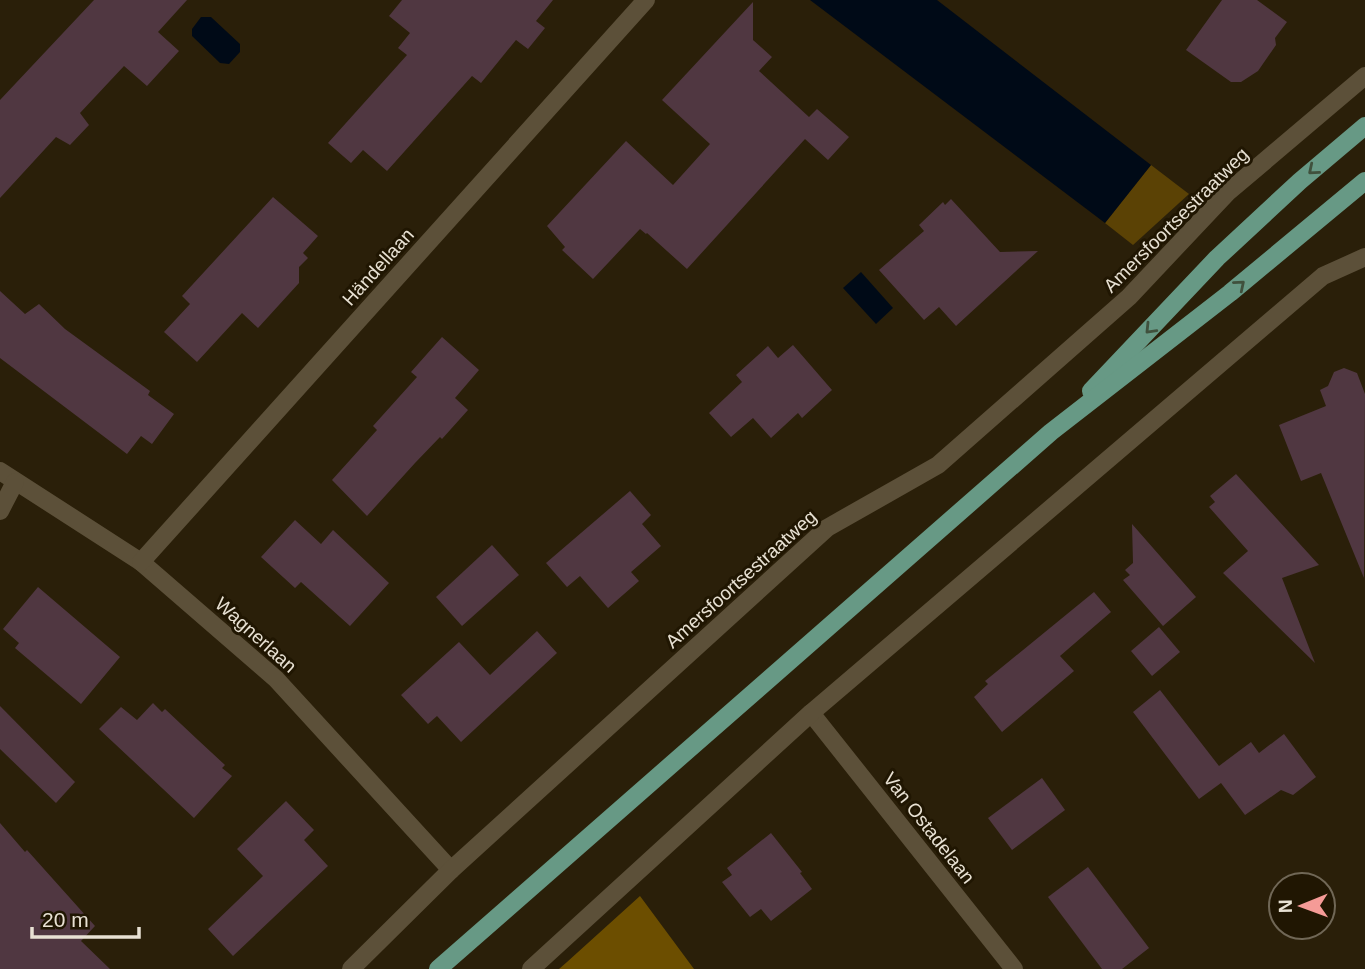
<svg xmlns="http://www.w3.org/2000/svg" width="1365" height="969" font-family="Arial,sans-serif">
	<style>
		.green { fill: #5b4205 }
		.forest { fill: #6c4e00 }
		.water { fill: #000a17 }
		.building { fill: #503741 }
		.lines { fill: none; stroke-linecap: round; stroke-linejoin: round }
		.minor { stroke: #5c5039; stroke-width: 18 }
		.major { stroke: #679985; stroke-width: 18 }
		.oneway { stroke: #40513d }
		.labels { text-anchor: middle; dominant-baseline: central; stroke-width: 6; stroke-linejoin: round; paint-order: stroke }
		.street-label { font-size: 19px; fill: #e8e1d3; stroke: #201602 }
	</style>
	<rect width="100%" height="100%" fill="#2a1f09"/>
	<polygon class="green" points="1151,165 1189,194 1133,245 1105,223"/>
	<polygon class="forest" points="640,896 694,969 559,969 567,962"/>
	<g class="water">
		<polygon points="810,0 937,0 1151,165 1105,223"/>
		<polygon points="201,17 211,17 240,44 240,52 229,64 220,63 192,36 192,29"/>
		<polygon points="861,272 893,308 876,324 843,288"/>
	</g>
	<g class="building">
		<polygon points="94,0 187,0 158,32 179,51 147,86 124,66 80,113 89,125 70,145 56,137 0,198 0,100"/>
		<polygon points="402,0 553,0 536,21 545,28 528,49 516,40 481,83 472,76 387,171 363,150 351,163 328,143 407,55 398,48 410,33 389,16"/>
		<polygon points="1222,0 1257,0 1287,22 1275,38 1276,45 1258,71 1241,82 1231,82 1186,50"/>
		<polygon points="753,2 753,40 772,57 759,71 809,117 817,109 849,137 828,160 805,139 687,269 647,233 646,234 640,229 593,279 562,250 565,247 547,226 626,141 673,185 710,144 662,100"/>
		<polygon points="273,197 318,236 303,253 308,258 299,267 299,283 258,328 242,313 197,362 164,332 190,304 182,296"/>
		<polygon points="951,199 1000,252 1038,251 956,326 939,307 924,320 879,270 924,231 919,225 943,202 945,205"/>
		<polygon points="0,291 25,314 39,304 65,329 150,391 148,395 174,414 152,444 141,436 127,454 0,358"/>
		<polygon points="442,337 479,370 455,398 468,410 442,439 440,437 415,463 367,516 332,480 377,430 373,426 417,377 411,372"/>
		<polygon points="793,345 832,390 802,418 798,413 771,438 753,418 731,437 709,413 742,382 736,375 768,346 778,358"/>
		<polygon points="1344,368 1357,373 1365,394 1364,578 1321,473 1301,481 1279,425 1326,406 1320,390 1328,386 1334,372"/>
		<polygon points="1236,474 1319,565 1282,578 1315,663 1223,573 1248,551 1209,507 1215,502 1210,496"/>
		<polygon points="630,491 651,515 642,524 661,546 631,572 639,581 608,608 580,576 567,587 546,563"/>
		<polygon points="295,520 321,544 333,530 389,583 350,626 301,582 295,588 261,557"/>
		<polygon points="1132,524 1196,597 1163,626 1123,580 1130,575 1125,570 1133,563"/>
		<polygon points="492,545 519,575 462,626 436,597"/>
		<polygon points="38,587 120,657 81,704 15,648 19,643 3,629"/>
		<polygon points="1094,592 1111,612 1060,656 1074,671 1002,732 974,697 988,684 985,681"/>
		<polygon points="1159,627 1180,652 1152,676 1131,651"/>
		<polygon points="537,631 557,653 461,742 437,716 428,724 401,695 459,642 490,675"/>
		<polygon points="1160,690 1219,766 1251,742 1259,753 1284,734 1316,777 1293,795 1281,790 1245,815 1221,783 1199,799 1133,712"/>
		<polygon points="153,703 162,712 165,709 198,740 225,765 222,768 232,776 194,818 99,729 121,707 137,720"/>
		<polygon points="0,706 75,782 56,803 0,749"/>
		<polygon points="1042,778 1065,810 1012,850 988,818"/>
		<polygon points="286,801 314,830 304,840 328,866 233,956 208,929 263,876 237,849"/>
		<polygon points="0,823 25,852 27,850 95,926 81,941 110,969 0,969"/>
		<polygon points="771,833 802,872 800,873 812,889 771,921 761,909 750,917 722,882 732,875 727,868"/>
		<polygon points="1088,867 1149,948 1122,969 1102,969 1048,897"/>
	</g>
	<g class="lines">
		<g class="minor">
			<polyline points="0,471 141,562 276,679 451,870"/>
			<polyline points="0,511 15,482"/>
			<polyline points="141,562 646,0"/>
			<polyline points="811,713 1014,969"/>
			<polyline points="351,969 451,870 827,528 938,465 1129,297 1227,193 1365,76"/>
			<polyline points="531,969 811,713 1323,276 1365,257"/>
		</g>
		<g class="major">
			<polyline points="1091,391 1217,258 1300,181 1365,126"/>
			<polyline points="438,969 1051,432 1230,293 1365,181"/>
		</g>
	</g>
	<defs><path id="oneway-chevron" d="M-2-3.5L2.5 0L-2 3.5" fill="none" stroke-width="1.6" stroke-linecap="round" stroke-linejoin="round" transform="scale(1.75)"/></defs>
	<g class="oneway">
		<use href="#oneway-chevron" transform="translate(1313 170) rotate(140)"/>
		<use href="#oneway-chevron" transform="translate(1240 285) rotate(-40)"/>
		<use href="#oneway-chevron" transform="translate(1150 329) rotate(134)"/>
	</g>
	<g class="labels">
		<g class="street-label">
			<text transform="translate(1176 220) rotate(-45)">Amersfoortsestraatweg</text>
			<text transform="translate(378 267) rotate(-48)">Händellaan</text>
			<text transform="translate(741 579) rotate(-42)">Amersfoortsestraatweg</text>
			<text transform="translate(256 635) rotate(42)">Wagnerlaan</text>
			<text transform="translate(929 828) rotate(52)">Van Ostadelaan</text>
		</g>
	</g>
	<g transform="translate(1302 906) rotate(269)"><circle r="33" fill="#201602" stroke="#706756" stroke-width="2"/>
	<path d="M0-5L12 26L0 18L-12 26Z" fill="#f59b97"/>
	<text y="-10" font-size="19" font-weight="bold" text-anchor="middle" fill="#e8e1d3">N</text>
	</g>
	<path d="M32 927v10h107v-10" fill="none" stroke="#e8e1d3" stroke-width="3.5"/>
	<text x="42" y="927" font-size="21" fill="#e8e1d3" stroke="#201602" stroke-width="5" paint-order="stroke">20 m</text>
</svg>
